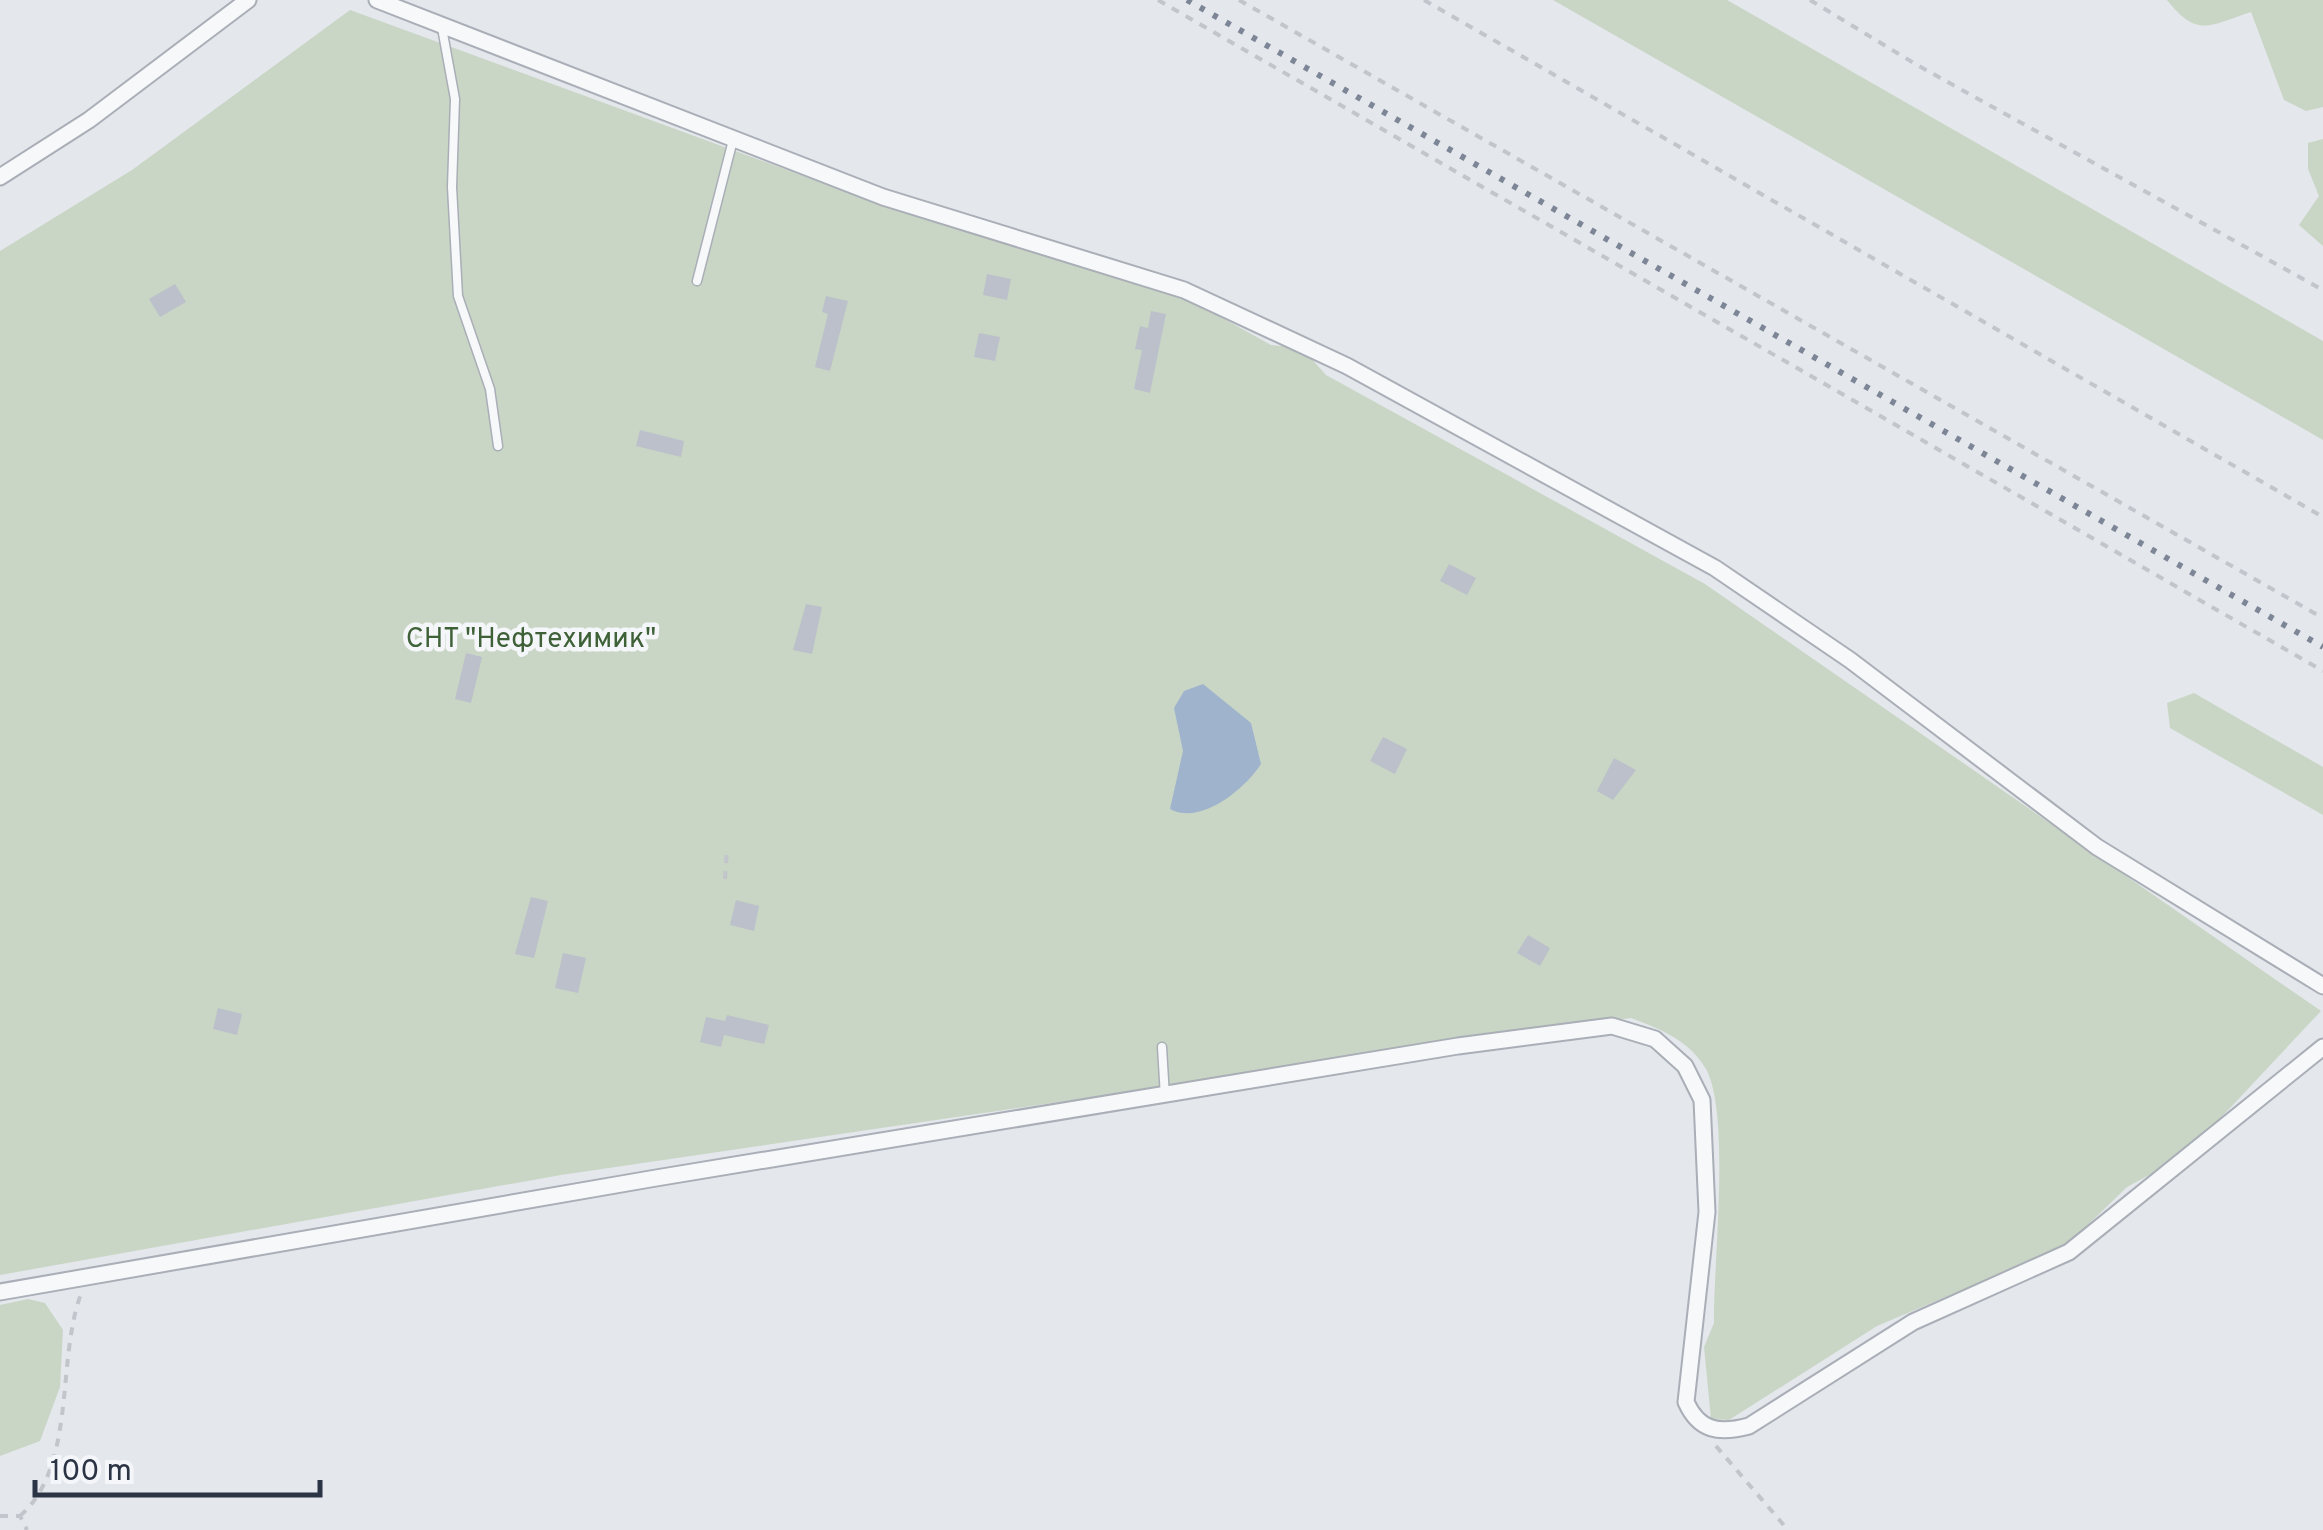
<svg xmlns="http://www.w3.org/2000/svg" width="2323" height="1530" font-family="Overpass,sans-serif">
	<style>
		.green { fill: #c9d6c5 }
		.water { fill: #9fb4cc }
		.building { fill: #bbc0ca }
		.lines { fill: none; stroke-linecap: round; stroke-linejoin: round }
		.lane-casing { stroke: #a9aeb7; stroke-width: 11 }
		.street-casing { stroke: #a9aeb7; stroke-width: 19 }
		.path { stroke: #c2c5cb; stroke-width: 4; stroke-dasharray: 8 8; stroke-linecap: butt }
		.lane { stroke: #f7f8fa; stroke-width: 8 }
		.street { stroke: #f7f8fa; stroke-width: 15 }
		.rail { stroke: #7d8696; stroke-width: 6; stroke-dasharray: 5 10; stroke-linecap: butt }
		.labels { text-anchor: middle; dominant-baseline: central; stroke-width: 9; stroke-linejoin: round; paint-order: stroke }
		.park-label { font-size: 28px; fill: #3f6138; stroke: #f4f6f9 }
	</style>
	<rect width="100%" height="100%" fill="#e4e7ec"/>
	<g class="green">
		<polygon points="1553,0 1727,0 2323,341 2323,440"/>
		<path d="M2167,0h156v107l-17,4 -22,-11 -33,-88c-41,13 -53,27 -84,-12z"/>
		<path d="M350,10l541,198 283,83 97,54 31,3 24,27 379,209 616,427 -121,129 -23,20 -50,27 -61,59 -189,80 -148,94 -18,-1 -7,-72 10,-24c-1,-59 17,-208 -8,-254 -17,-29 -46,-40 -75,-51l-1070,157 -561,100v-1024l132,-81z"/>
		<polygon points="2323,139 2323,246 2299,225 2319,196 2308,169 2308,143"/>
		<polygon points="2194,693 2323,767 2323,815 2170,728 2167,703"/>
		<polygon points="28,1299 45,1303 63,1330 60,1387 40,1441 0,1456 0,1305"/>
	</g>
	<path class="water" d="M1203,684l48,39 10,41c-16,25 -61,62 -91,45l13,-58 -9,-43 10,-17z"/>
	<g class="building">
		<polygon points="987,274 1011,279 1007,300 983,295"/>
		<polygon points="175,284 186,302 160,317 149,299"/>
		<polygon points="826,296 848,301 830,371 815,367 828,314 822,312"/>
		<polygon points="1151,311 1166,314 1150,393 1134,389 1142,350 1135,349 1140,326 1148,328"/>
		<polygon points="979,333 1000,337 995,361 974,357"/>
		<polygon points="640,430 684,441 681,457 636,446"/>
		<polygon points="1449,564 1476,578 1467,595 1440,581"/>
		<polygon points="806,604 822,607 812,654 793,650"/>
		<polygon points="466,653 482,657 471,703 455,699"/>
		<polygon points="1383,737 1407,749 1395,774 1370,761"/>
		<polygon points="1614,758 1636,770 1613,800 1597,791"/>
		<polygon points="531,897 548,901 534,958 515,954"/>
		<polygon points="736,900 759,906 754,931 730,925"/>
		<polygon points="1528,935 1550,948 1540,966 1517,953"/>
		<polygon points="563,953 586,958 578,993 555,988"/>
		<polygon points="218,1008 242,1014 237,1035 213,1029"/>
		<polygon points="727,1015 769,1025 764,1044 724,1035 721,1047 700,1042 706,1017 725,1021"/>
	</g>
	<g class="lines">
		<defs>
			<g id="lane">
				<polyline points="442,28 455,99 452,187 458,296 490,389 498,446"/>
				<polyline points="697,281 733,140"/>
				<polyline points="1162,1047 1165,1097"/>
			</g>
			<g id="street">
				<polyline points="377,0 883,197 1184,290 1347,366 1715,568 1850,660 2097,847 2323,986"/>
				<polyline points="0,177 89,120 248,0"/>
				<path d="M0,1292l656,-114 802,-132 154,-20 43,13 30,27 17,34 5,112 -21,190c13,29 33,32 63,24l164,-104 156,-70 254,-205"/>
			</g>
		</defs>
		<use href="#lane" class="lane-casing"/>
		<use href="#street" class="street-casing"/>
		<g class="path">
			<polyline points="1158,0 2323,671"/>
			<polyline points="1239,0 2323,618"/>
			<polyline points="1424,0 2323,517"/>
			<polyline points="1810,0 1917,65 2323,290"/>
			<polyline points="725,879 727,848"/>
			<polyline points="1716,1446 1788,1530"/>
			<polyline points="0,1516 20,1516 27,1530"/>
			<path d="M20,1516c57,-50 36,-156 61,-222"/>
		</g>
		<use href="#lane" class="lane"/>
		<use href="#street" class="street"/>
		<polyline class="rail" points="1187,0 2323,647"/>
	</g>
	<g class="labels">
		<g class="park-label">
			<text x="531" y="640">СНТ "Нефтехимик"</text>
		</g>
	</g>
	<path d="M35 1480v15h285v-15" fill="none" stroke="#2b3445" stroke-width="5"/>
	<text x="50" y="1480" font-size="30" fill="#2b3445" stroke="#f4f6f9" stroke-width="8" paint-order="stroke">100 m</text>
</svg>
